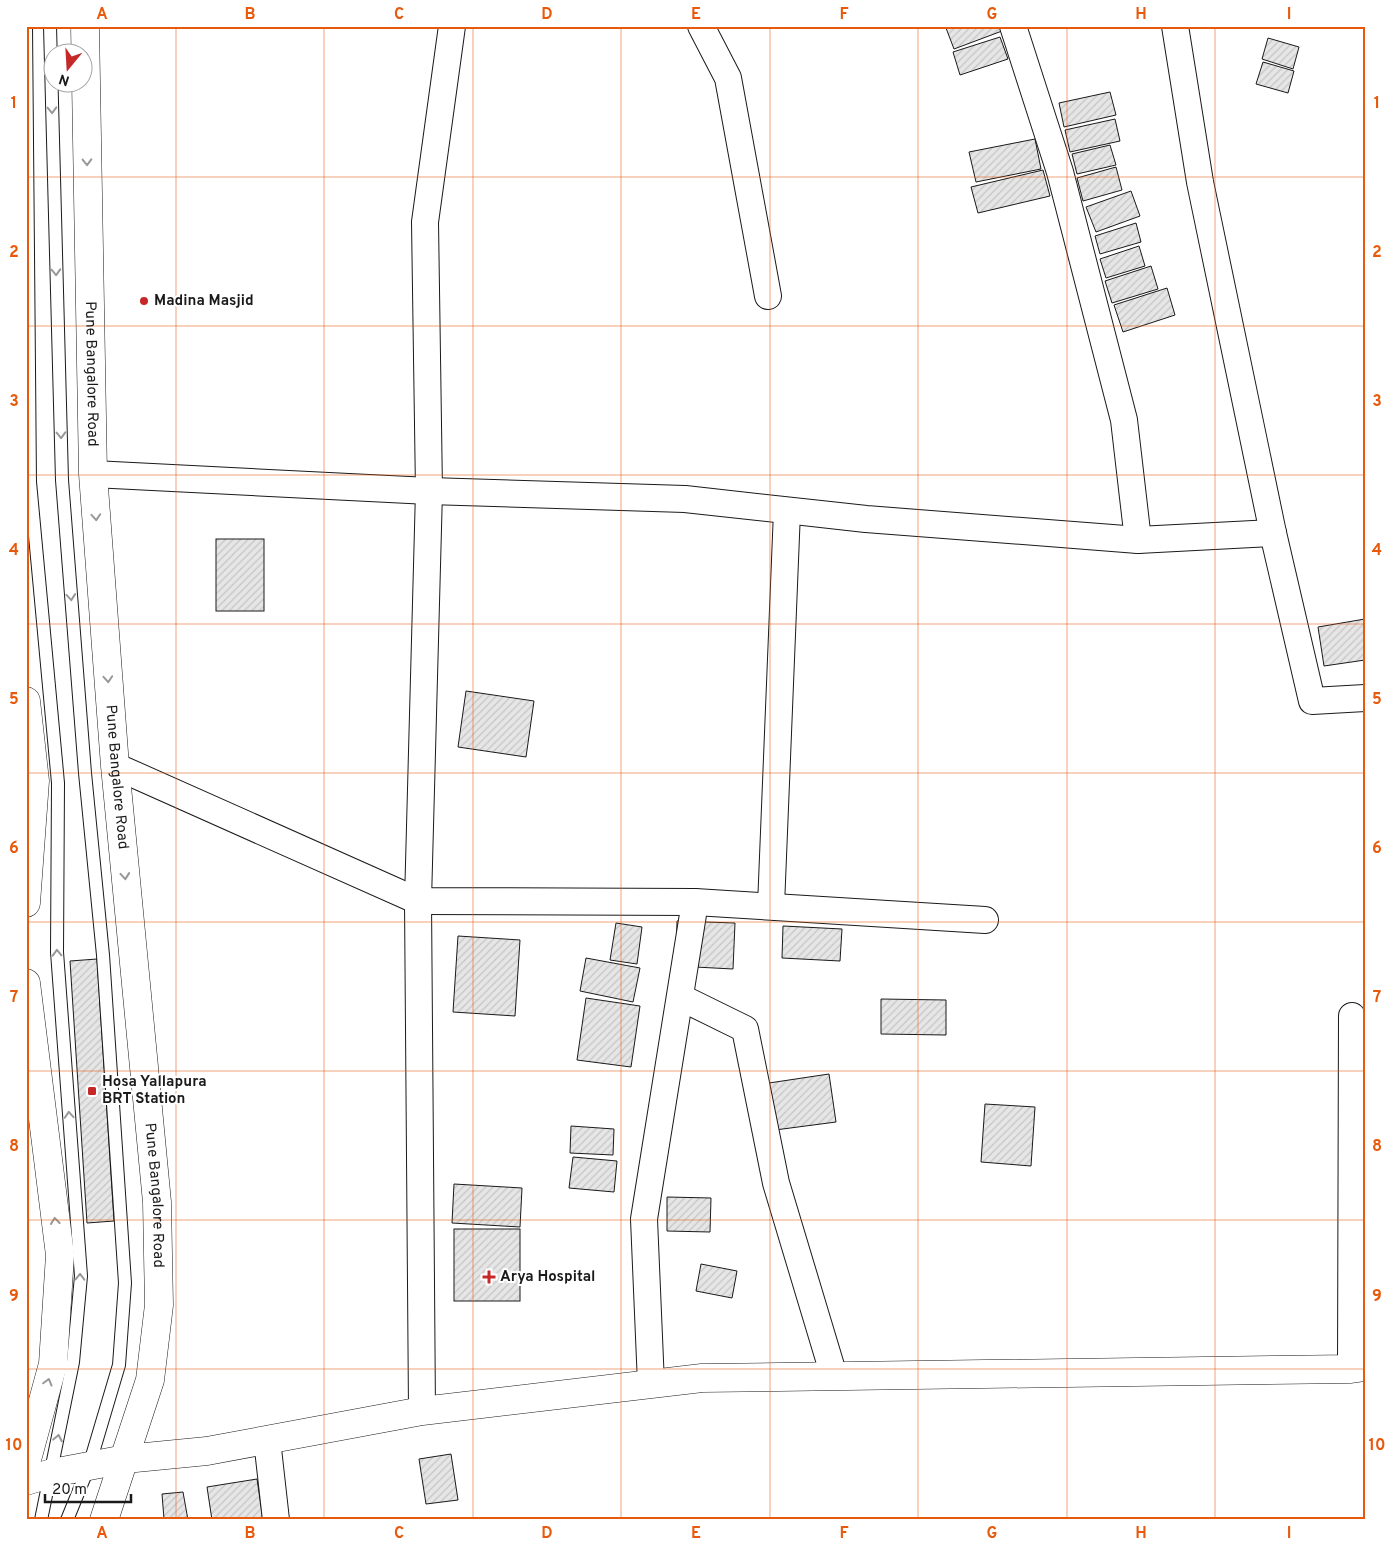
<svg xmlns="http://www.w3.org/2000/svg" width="1391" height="1546" font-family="Overpass,sans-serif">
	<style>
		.building { fill: url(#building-hatch); stroke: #1a1a1a }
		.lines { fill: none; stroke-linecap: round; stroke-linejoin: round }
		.lane-casing { stroke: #1a1a1a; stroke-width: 14 }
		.street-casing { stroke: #1a1a1a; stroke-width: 28 }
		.secondary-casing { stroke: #1a1a1a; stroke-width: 29 }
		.primary-casing { stroke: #1a1a1a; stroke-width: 29 }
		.lane { stroke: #fff; stroke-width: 12 }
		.street { stroke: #fff; stroke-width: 26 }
		.secondary { stroke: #fff; stroke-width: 28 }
		.primary { stroke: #fff; stroke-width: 28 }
		.oneway { stroke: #989898 }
		.grid { fill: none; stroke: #e8590c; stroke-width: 1; stroke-opacity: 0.55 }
		.poi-dot { fill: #c62828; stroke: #fff; stroke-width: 2 }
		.labels { text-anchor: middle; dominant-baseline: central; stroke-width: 4; stroke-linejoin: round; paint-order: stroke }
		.poi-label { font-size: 15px; font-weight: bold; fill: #1a1a1a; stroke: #fff; text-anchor: start }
		.street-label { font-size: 15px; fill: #1a1a1a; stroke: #fff }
		.neatline { fill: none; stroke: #e8590c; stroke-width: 2 }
		.grid-label { font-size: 16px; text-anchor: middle; font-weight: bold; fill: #e8590c }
	</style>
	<defs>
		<pattern id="building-hatch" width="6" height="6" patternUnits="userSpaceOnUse" patternTransform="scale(1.25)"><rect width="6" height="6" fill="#e6e6e6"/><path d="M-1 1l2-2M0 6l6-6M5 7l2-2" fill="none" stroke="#c5c5c5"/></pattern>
	</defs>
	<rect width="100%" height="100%" fill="#fff"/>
	<g class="building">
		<polygon points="950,26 1001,26 1002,31 954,49 946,28"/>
		<polygon points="1000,37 1008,59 960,75 953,52"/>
		<polygon points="1268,38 1299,47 1293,69 1262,59"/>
		<polygon points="1263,62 1294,71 1288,93 1256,84"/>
		<polygon points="1110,92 1116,115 1064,127 1059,103"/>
		<polygon points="1115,119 1120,141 1070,152 1065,130"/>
		<polygon points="1035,139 1041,169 976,182 969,152"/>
		<polygon points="1110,145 1116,165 1077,174 1072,154"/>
		<polygon points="1116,167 1122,190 1083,201 1077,178"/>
		<polygon points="1043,170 1050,196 978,213 971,187"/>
		<polygon points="1131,191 1140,216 1096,232 1086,207"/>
		<polygon points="1136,223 1141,242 1100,254 1095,236"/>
		<polygon points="1139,246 1145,266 1106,278 1100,259"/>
		<polygon points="1151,266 1158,289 1112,303 1105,281"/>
		<polygon points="1167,288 1175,315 1123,332 1114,305"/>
		<rect x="216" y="539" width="48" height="72"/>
		<polygon points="1365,619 1365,660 1324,666 1318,627"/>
		<polygon points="466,691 534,701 526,757 458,747"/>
		<polygon points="677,921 735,923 733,969 676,966"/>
		<polygon points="616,923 642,927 637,964 610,960"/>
		<polygon points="783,926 842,929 840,961 782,958"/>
		<polygon points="458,936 520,940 515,1016 453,1012"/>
		<polygon points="586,958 640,968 633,1002 580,991"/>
		<polygon points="97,959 114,1221 87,1223 70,961"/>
		<polygon points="586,998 640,1006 631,1067 577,1060"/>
		<polygon points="881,999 946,1000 946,1035 881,1034"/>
		<polygon points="829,1074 836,1122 775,1130 769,1083"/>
		<polygon points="985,1104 1035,1107 1031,1166 981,1162"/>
		<polygon points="571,1126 614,1129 613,1155 570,1153"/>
		<polygon points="573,1157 617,1161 614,1192 569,1188"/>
		<polygon points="454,1184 522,1188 520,1227 452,1223"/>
		<polygon points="667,1197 711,1198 710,1232 667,1231"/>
		<rect x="454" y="1229" width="66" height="72"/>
		<polygon points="701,1264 737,1271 732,1298 696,1291"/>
		<polygon points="451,1454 458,1500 426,1504 419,1459"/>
		<polygon points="257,1479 263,1520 212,1520 207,1487"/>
		<polygon points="183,1492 188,1520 161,1520 164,1519 162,1494"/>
	</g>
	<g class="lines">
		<defs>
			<g id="lane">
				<polyline points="26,26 30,482 58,783 57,952 81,1276 73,1362 41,1520"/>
				<polyline points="50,26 62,480 85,773 103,955 125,1283 119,1365 89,1466 67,1520"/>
			</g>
			<g id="street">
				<polyline points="701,26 728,78 768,296"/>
				<polyline points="1013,26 1060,172 1124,420 1138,540"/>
				<polyline points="1175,26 1200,182 1273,533 1312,701 1365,698"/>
				<polyline points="93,474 429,491 685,499 866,519 1138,540 1273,533"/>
				<polyline points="115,766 418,901 695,902 985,920"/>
				<polyline points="771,906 787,511"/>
				<polyline points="688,1001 745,1029 776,1183 834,1376"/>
				<polyline points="1351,1369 1352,1016"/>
				<polyline points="651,1384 644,1219 695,902"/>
				<polyline points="422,1411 418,901 429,491 425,222 452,26"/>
				<polyline points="267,1440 276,1520"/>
			</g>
			<polyline id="secondary" points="26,1481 52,1473 89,1466 125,1459 207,1451 422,1411 702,1378 1351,1369 1365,1367"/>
			<g id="primary">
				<path id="s1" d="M85,26l8,448 22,292 42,436 2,103 -9,75 -46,140"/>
				<polyline points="26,701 35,781 26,903"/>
				<polyline points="26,983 60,1255 53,1364 26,1463"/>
			</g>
		</defs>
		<use href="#lane" class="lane-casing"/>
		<use href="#street" class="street-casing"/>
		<use href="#secondary" class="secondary-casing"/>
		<use href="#primary" class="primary-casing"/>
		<use href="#lane" class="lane"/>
		<use href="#street" class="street"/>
		<use href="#secondary" class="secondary"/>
		<use href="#primary" class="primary"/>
	</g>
	<defs><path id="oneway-chevron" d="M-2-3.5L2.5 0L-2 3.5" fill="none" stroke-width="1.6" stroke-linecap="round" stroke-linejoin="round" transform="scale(1.25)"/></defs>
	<g class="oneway">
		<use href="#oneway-chevron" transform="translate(52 110) rotate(88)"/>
		<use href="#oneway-chevron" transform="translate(87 162) rotate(89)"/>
		<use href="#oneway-chevron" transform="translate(56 272) rotate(88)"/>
		<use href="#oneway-chevron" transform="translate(61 435) rotate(88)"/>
		<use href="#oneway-chevron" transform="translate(96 517) rotate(86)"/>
		<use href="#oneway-chevron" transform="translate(71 597) rotate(85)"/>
		<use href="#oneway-chevron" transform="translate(108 679) rotate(86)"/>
		<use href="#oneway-chevron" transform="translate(125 876) rotate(85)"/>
		<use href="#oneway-chevron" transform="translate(57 953) rotate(-92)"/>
		<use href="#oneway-chevron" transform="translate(69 1115) rotate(-94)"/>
		<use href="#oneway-chevron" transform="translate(55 1221) rotate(-97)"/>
		<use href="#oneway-chevron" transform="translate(80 1277) rotate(-89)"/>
		<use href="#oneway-chevron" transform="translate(48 1382) rotate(-75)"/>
		<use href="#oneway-chevron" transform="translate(58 1438) rotate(-79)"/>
	</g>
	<path class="grid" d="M176,26v1494M324,26v1494M473,26v1494M621,26v1494M770,26v1494M918,26v1494M1067,26v1494M1215,26v1494M26,177h1339M26,326h1339M26,475h1339M26,624h1339M26,773h1339M26,922h1339M26,1071h1339M26,1220h1339M26,1369h1339"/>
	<g class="poi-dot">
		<circle cx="144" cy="301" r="5"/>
		<rect x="87" y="1086" width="10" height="10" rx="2.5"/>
		<path d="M486.5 1269.5h5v5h5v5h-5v5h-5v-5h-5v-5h5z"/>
	</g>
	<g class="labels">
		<g class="poi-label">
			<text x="154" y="301">Madina Masjid</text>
			<text x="102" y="1082">Hosa Yallapura<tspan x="102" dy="17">BRT Station</tspan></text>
			<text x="500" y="1277">Arya Hospital</text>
		</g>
		<g class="street-label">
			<text stroke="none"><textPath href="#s1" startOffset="348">Pune Bangalore Road</textPath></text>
			<text stroke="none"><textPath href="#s1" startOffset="752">Pune Bangalore Road</textPath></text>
			<text stroke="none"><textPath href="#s1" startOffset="1172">Pune Bangalore Road</textPath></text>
		</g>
	</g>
	<rect width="1391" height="1546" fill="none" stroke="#ffffff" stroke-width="55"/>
	<g transform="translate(68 68) rotate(198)"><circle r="24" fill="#ffffff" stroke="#a3a3a3"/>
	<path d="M0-4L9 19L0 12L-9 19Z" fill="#c62828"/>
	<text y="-8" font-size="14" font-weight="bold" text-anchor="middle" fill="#1a1a1a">N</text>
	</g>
	<path d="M45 1494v8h86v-8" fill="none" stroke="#1a1a1a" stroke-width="2.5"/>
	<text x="52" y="1494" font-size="15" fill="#1a1a1a" stroke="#ffffff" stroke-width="4" paint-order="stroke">20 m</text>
	<rect x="28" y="28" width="1336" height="1490" class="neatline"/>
	<g class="grid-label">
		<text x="102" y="19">A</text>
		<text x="250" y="19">B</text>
		<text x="399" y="19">C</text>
		<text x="547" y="19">D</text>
		<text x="696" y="19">E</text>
		<text x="844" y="19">F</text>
		<text x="992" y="19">G</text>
		<text x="1141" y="19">H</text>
		<text x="1289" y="19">I</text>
		<text x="14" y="108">1</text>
		<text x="1377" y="108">1</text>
		<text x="14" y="257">2</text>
		<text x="1377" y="257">2</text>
		<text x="14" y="406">3</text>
		<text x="1377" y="406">3</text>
		<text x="14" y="555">4</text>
		<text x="1377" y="555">4</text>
		<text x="14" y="704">5</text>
		<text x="1377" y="704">5</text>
		<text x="14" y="853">6</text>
		<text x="1377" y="853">6</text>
		<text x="14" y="1002">7</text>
		<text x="1377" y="1002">7</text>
		<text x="14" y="1151">8</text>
		<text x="1377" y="1151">8</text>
		<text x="14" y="1301">9</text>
		<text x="1377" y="1301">9</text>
		<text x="14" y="1450">10</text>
		<text x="1377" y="1450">10</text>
		<text x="102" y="1538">A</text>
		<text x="250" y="1538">B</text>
		<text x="399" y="1538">C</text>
		<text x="547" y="1538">D</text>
		<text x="696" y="1538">E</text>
		<text x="844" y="1538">F</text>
		<text x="992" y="1538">G</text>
		<text x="1141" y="1538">H</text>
		<text x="1289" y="1538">I</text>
	</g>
</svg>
